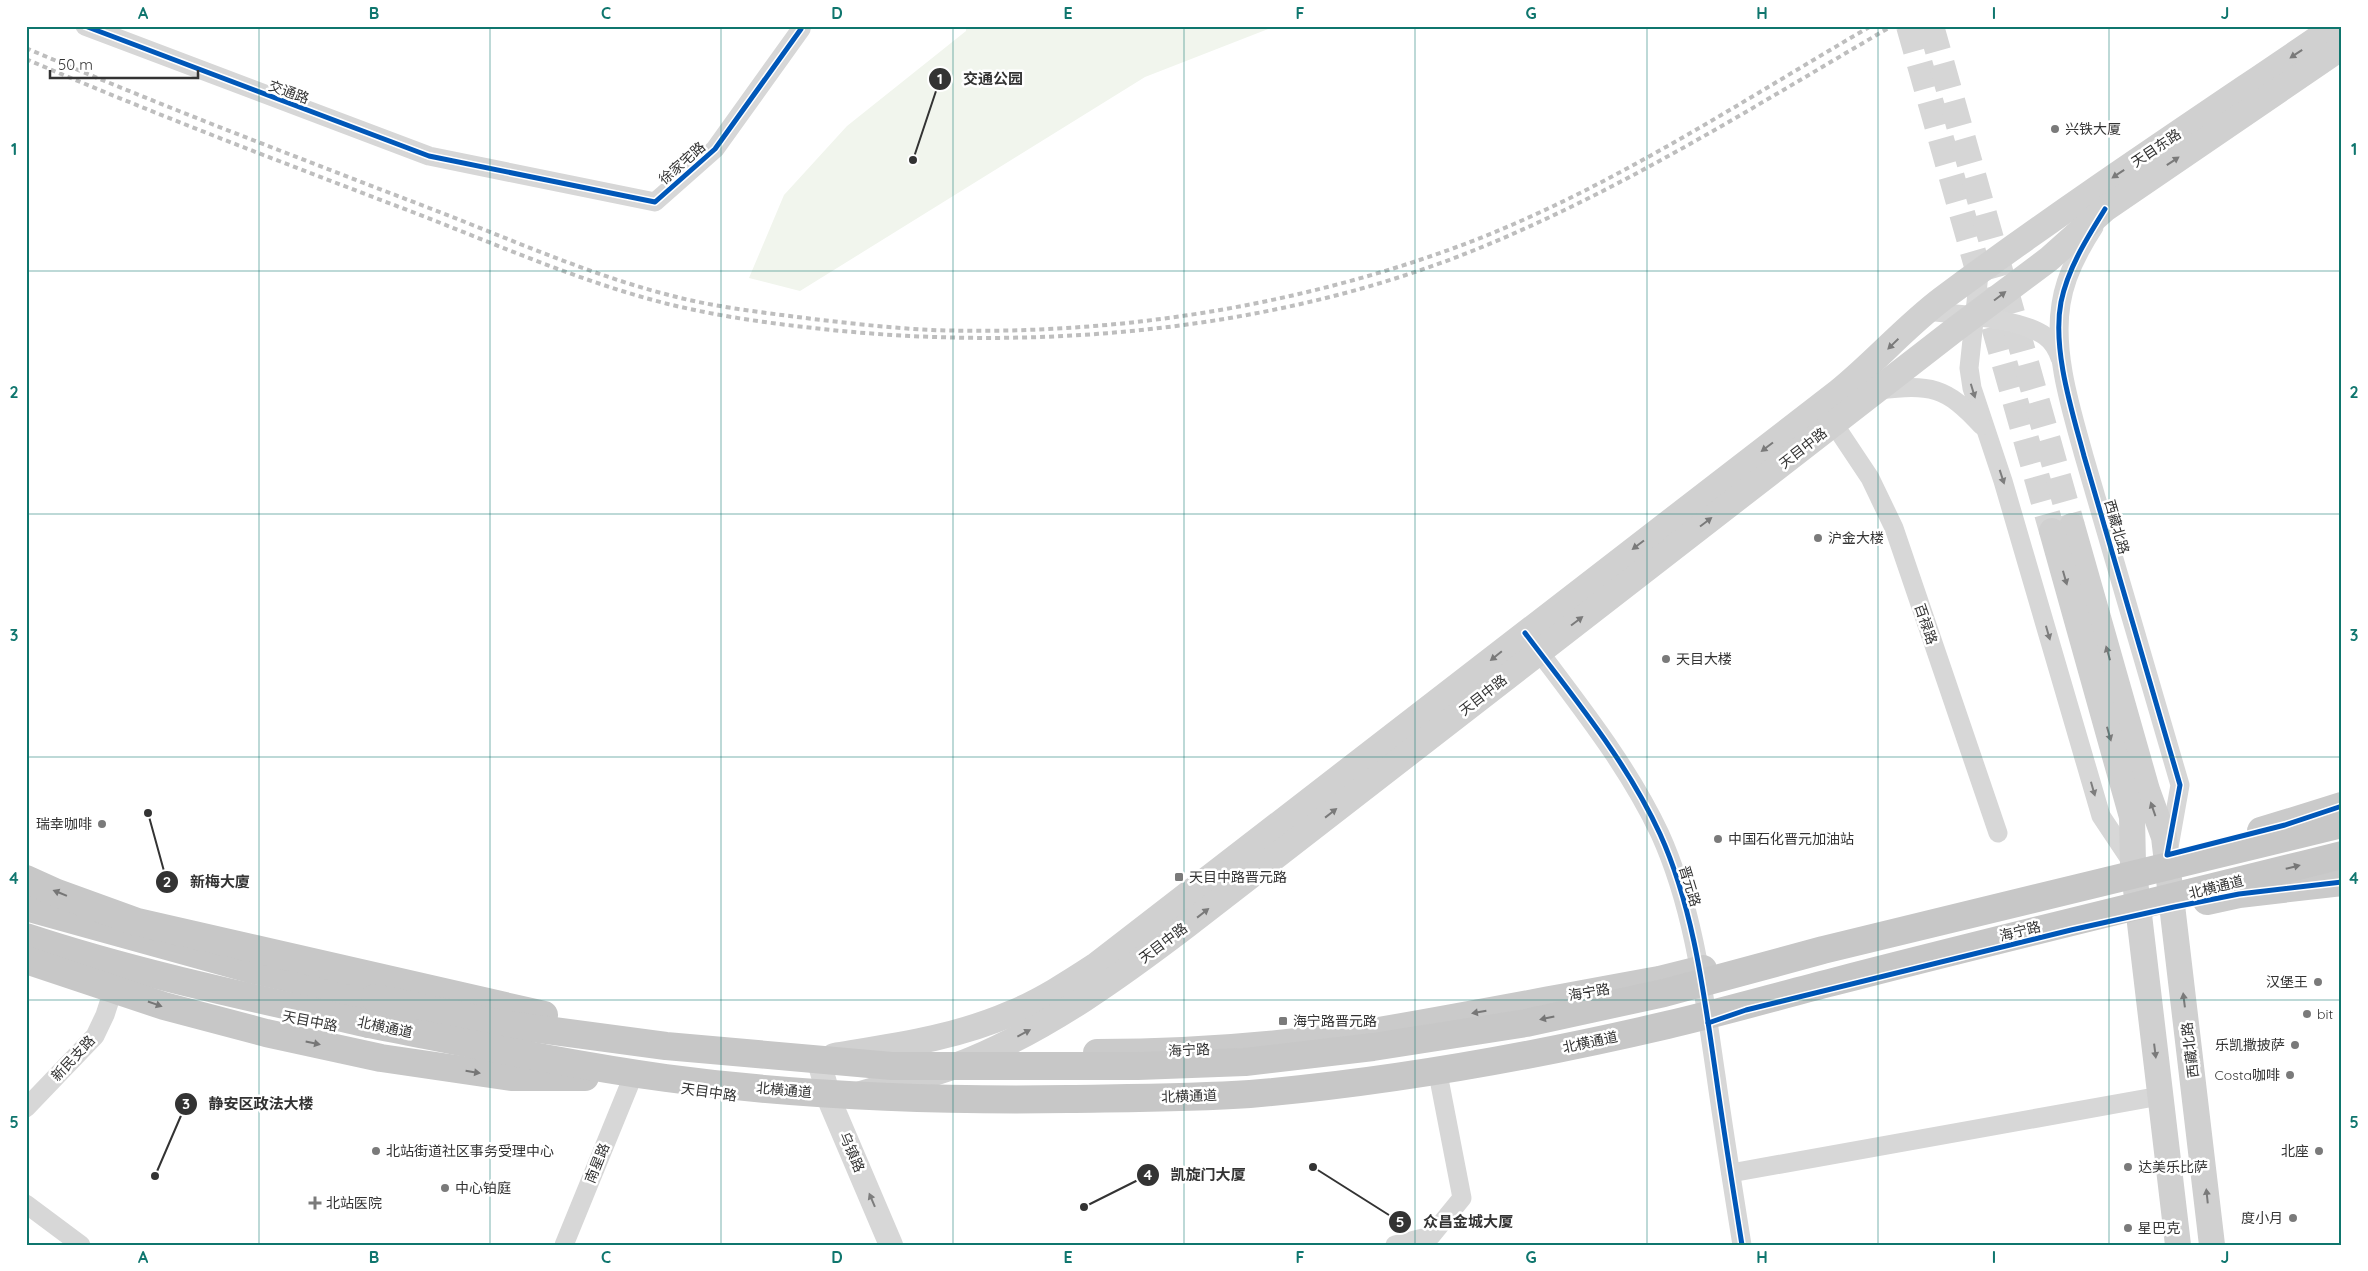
<svg xmlns="http://www.w3.org/2000/svg" width="2368" height="1271" font-family="Quicksand,'Noto Sans SC',sans-serif">
	<style>
		.green { fill: #f1f5ed }
		.lines { fill: none; stroke-linecap: round; stroke-linejoin: round }
		.secondary-tunnel { stroke: #d6d6d6; stroke-width: 26; stroke-dasharray: 26 13; stroke-linecap: butt }
		.minor { stroke: #d7d7d7; stroke-width: 19 }
		.tertiary { stroke: #d7d7d7; stroke-width: 24 }
		.secondary { stroke: #d0d0d0; stroke-width: 26 }
		.primary { stroke: #cacaca; stroke-width: 28 }
		.trunk { stroke: #c7c7c7; stroke-width: 28 }
		.rail { stroke: #bebebe; stroke-width: 4; stroke-dasharray: 5 4; stroke-linecap: butt }
		.trunk-bridge { stroke: #c7c7c7; stroke-width: 28 }
		.cycleway-casing { stroke: #fff; stroke-width: 8 }
		.cycleway { stroke: #0057b8; stroke-width: 5 }
		.oneway { fill: #7a7a7a }
		.oneway2 { fill: #7d7d7d }
		.oneway3 { fill: #767676 }
		.oneway4 { fill: #777 }
		.grid { fill: none; stroke: #0f766e; stroke-width: 1; stroke-opacity: 0.55 }
		.poi-dot { fill: #7a7a7a; stroke: #fff; stroke-width: 2 }
		.labels { text-anchor: middle; dominant-baseline: central; stroke-width: 5; stroke-linejoin: round; paint-order: stroke }
		.street-label { font-size: 14px; fill: #333; stroke: #fff }
		.poi-label { font-size: 14px; fill: #333; stroke: #fff; text-anchor: start }
		.leader { fill: none; stroke: #333; stroke-width: 2 }
		.callout-dot { fill: #333; stroke: #fff; stroke-width: 2 }
		.mark-label { font-size: 15px; text-anchor: middle; font-weight: bold; fill: #fff }
		.callout-label { font-size: 15px; text-anchor: middle; font-weight: bold; fill: #333; stroke: #fff; stroke-width: 5; stroke-linejoin: round; paint-order: stroke }
		.neatline { fill: none; stroke: #0f766e; stroke-width: 2 }
		.grid-label { font-size: 16px; text-anchor: middle; font-weight: bold; fill: #0f766e }
	</style>
	<rect width="100%" height="100%" fill="#fff"/>
	<polygon class="green" points="966,26 1276,26 1145,77 800,291 749,278 784,195 847,126 966,31"/>
	<g class="lines">
		<g class="secondary-tunnel">
			<polyline points="1909,26 2052,531"/>
			<polyline points="1931,26 2072,526"/>
		</g>
		<g class="minor">
			<polyline points="85,26 429,156 655,202 715,149 801,29 799,26"/>
			<path d="M2094,227c-15,23 -29,49 -33,77 -8,49 10,105 23,152l96,329 -11,62"/>
			<polyline points="1979,274 1969,368 1972,388 2003,481 2101,816 2133,864"/>
			<path d="M1928,311c32,4 92,7 117,25 7,5 12,13 15,22"/>
			<path d="M1878,390c52,-6 68,-4 104,36"/>
			<polyline points="1834,424 1870,478 1894,528 1998,833"/>
			<path d="M1532,642c46,62 95,122 128,192 34,75 44,161 56,242 8,57 17,113 26,169"/>
			<polyline points="26,1108 95,1036 105,1015 117,978"/>
			<polyline points="1731,1173 2160,1096"/>
			<polyline points="26,1204 81,1245"/>
			<polyline points="564,1245 631,1081"/>
			<polyline points="1395,1245 1431,1236 1462,1198 1439,1079"/>
		</g>
		<polyline class="tertiary" points="818,1058 831,1104 891,1245"/>
		<g class="secondary">
			<polyline points="2072,526 2147,790 2164,837 2212,1245"/>
			<polyline points="2052,531 2132,817 2133,864 2178,1245"/>
			<path d="M834,1056c61,-10 121,-18 178,-43 29,-12 57,-30 83,-47l743,-574c36,-29 67,-65 104,-93 128,-95 262,-183 394,-273"/>
			<path d="M861,1094c37,-11 77,-20 112,-35 78,-33 146,-82 213,-133l767,-595 96,-72 56,-50 237,-162"/>
		</g>
		<g class="primary">
			<polyline points="2261,831 2342,806"/>
			<polyline points="2207,901 2239,894 2342,882"/>
			<path d="M1097,1053c92,0 185,-7 276,-21 95,-16 191,-35 286,-52l44,-11"/>
		</g>
		<g class="trunk">
			<polyline points="26,907 250,969 375,998"/>
			<path d="M26,937c112,37 228,61 343,87"/>
		</g>
		<g class="rail">
			<path d="M26,48c133,57 268,108 403,160 79,30 158,66 240,87 44,12 91,17 136,23 42,5 85,10 127,12 176,6 357,-22 522,-82 148,-54 281,-143 417,-222"/>
			<path d="M26,59c128,55 258,104 389,154 83,32 166,69 253,91 45,11 91,18 137,23 215,26 454,7 657,-72 151,-59 289,-147 430,-229"/>
		</g>
		<g class="trunk-bridge">
			<polyline points="26,879 57,893 137,922 544,1015"/>
			<polyline points="26,960 164,1006 266,1033 381,1058 511,1077 585,1077"/>
			<polyline points="375,998 502,1024 666,1046 892,1066 1138,1066 1245,1062 1373,1047 1526,1023 1664,993 1823,950 2342,824"/>
			<path d="M369,1024c98,19 197,40 297,54 134,18 268,23 402,21 61,-1 122,-1 182,-5 140,-12 280,-37 417,-69 56,-13 111,-29 166,-43 169,-44 339,-84 509,-127"/>
		</g>
		<defs>
			<g id="cycleway">
				<polyline points="85,26 429,156 655,202 715,149 801,29 799,26"/>
				<path d="M2105,209c-18,29 -37,59 -44,93 -9,47 11,109 23,154l96,329 -13,70 118,-30 57,-19"/>
				<path d="M1525,633c48,64 101,127 135,201 34,75 44,161 56,242 8,57 17,113 26,169"/>
				<polyline points="1708,1023 1746,1010 2071,930 2174,907 2239,894 2342,882"/>
			</g>
		</defs>
		<use href="#cycleway" class="cycleway-casing"/>
		<use href="#cycleway" class="cycleway"/>
	</g>
	<defs><path id="oneway-solid" d="M-6-.8H1V-3.2L6.5 0L1 3.2V.8H-6Z" transform="scale(1.25)"/></defs>
	<g class="oneway">
		<use href="#oneway-solid" transform="translate(2296 54) rotate(146)"/>
		<use href="#oneway-solid" transform="translate(2173 161) rotate(-34)"/>
		<use href="#oneway-solid" transform="translate(2118 174) rotate(146)"/>
		<use href="#oneway-solid" transform="translate(2000 296) rotate(-37)"/>
		<use href="#oneway-solid" transform="translate(1893 344) rotate(136)"/>
		<use href="#oneway-solid" transform="translate(1767 447) rotate(143)"/>
		<use href="#oneway-solid" transform="translate(1706 522) rotate(-37)"/>
		<use href="#oneway-solid" transform="translate(1638 545) rotate(143)"/>
		<use href="#oneway-solid" transform="translate(2065 578) rotate(74)"/>
		<use href="#oneway-solid" transform="translate(1577 621) rotate(-37)"/>
		<use href="#oneway-solid" transform="translate(2108 653) rotate(-106)"/>
		<use href="#oneway-solid" transform="translate(1496 656) rotate(141)"/>
		<use href="#oneway-solid" transform="translate(2109 734) rotate(74)"/>
		<use href="#oneway-solid" transform="translate(2153 809) rotate(-109)"/>
		<use href="#oneway-solid" transform="translate(1331 813) rotate(-38)"/>
		<use href="#oneway-solid" transform="translate(1203 913) rotate(-38)"/>
		<use href="#oneway-solid" transform="translate(2184 1000) rotate(-97)"/>
		<use href="#oneway-solid" transform="translate(1024 1033) rotate(-28)"/>
		<use href="#oneway-solid" transform="translate(2155 1051) rotate(83)"/>
		<use href="#oneway-solid" transform="translate(2207 1196) rotate(-96)"/>
	</g>
	<g class="oneway2">
		<use href="#oneway-solid" transform="translate(1973 391) rotate(73)"/>
		<use href="#oneway-solid" transform="translate(2002 477) rotate(72)"/>
		<use href="#oneway-solid" transform="translate(2048 633) rotate(74)"/>
		<use href="#oneway-solid" transform="translate(2093 789) rotate(74)"/>
		<use href="#oneway-solid" transform="translate(872 1200) rotate(-113)"/>
	</g>
	<g class="oneway3">
		<use href="#oneway-solid" transform="translate(2293 867) rotate(-14)"/>
		<use href="#oneway-solid" transform="translate(60 893) rotate(-158)"/>
		<use href="#oneway-solid" transform="translate(155 1004) rotate(19)"/>
		<use href="#oneway-solid" transform="translate(1547 1018) rotate(168)"/>
		<use href="#oneway-solid" transform="translate(313 1043) rotate(12)"/>
		<use href="#oneway-solid" transform="translate(473 1072) rotate(9)"/>
	</g>
	<use class="oneway4" href="#oneway-solid" transform="translate(1479 1012) rotate(170)"/>
	<path class="grid" d="M259,26v1219M490,26v1219M721,26v1219M953,26v1219M1184,26v1219M1415,26v1219M1647,26v1219M1878,26v1219M2109,26v1219M26,271h2316M26,514h2316M26,757h2316M26,1000h2316"/>
	<g class="poi-dot">
		<circle cx="2055" cy="129" r="5"/>
		<circle cx="1818" cy="538" r="5"/>
		<circle cx="1666" cy="659" r="5"/>
		<circle cx="102" cy="824" r="5"/>
		<circle cx="1718" cy="839" r="5"/>
		<rect x="1174" y="872" width="10" height="10" rx="2.5"/>
		<circle cx="2318" cy="982" r="5"/>
		<circle cx="2307" cy="1014" r="5"/>
		<rect x="1278" y="1016" width="10" height="10" rx="2.5"/>
		<circle cx="2295" cy="1045" r="5"/>
		<circle cx="2290" cy="1075" r="5"/>
		<circle cx="376" cy="1151" r="5"/>
		<circle cx="2319" cy="1151" r="5"/>
		<circle cx="2128" cy="1167" r="5"/>
		<circle cx="445" cy="1188" r="5"/>
		<path d="M312.5 1195.5h5v5h5v5h-5v5h-5v-5h-5v-5h5z"/>
		<circle cx="2293" cy="1218" r="5"/>
		<circle cx="2128" cy="1228" r="5"/>
	</g>
	<g class="labels">
		<g class="street-label">
			<text transform="translate(289 92) rotate(20)">交通路</text>
			<text transform="translate(2156 148) rotate(-34)">天目东路</text>
			<text transform="translate(682 163) rotate(-41)">徐家宅路</text>
			<text transform="translate(1803 448) rotate(-38)">天目中路</text>
			<text transform="translate(2117 527) rotate(74)">西藏北路</text>
			<text transform="translate(1926 624) rotate(71)">百禄路</text>
			<text transform="translate(1483 695) rotate(-38)">天目中路</text>
			<text transform="translate(1690 886) rotate(73)">晋元路</text>
			<text transform="translate(2216 887) rotate(-14)">北横通道</text>
			<text transform="translate(2020 931) rotate(-14)">海宁路</text>
			<text transform="translate(1163 943) rotate(-37)">天目中路</text>
			<text transform="translate(1589 992) rotate(-10)">海宁路</text>
			<text transform="translate(310 1021) rotate(11)">天目中路</text>
			<text transform="translate(385 1027) rotate(12)">北横通道</text>
			<text transform="translate(1590 1042) rotate(-12)">北横通道</text>
			<text transform="translate(1189 1050) rotate(-3)">海宁路</text>
			<text transform="translate(2190 1050) rotate(-97)">西藏北路</text>
			<text transform="translate(73 1058) rotate(-47)">新民支路</text>
			<text transform="translate(784 1090) rotate(5)">北横通道</text>
			<text transform="translate(709 1092) rotate(8)">天目中路</text>
			<text transform="translate(1189 1096) rotate(-2)">北横通道</text>
			<text transform="translate(852 1152) rotate(67)">乌镇路</text>
			<text transform="translate(597 1163) rotate(-68)">南星路</text>
		</g>
		<g class="poi-label">
			<text x="2065" y="129">兴铁大厦</text>
			<text x="1828" y="538">沪金大楼</text>
			<text x="1676" y="659">天目大楼</text>
			<text x="92" y="824" text-anchor="end">瑞幸咖啡</text>
			<text x="1728" y="839">中国石化晋元加油站</text>
			<text x="1189" y="877">天目中路晋元路</text>
			<text x="2308" y="982" text-anchor="end">汉堡王</text>
			<text x="2317" y="1014">bit</text>
			<text x="1293" y="1021">海宁路晋元路</text>
			<text x="2285" y="1045" text-anchor="end">乐凯撒披萨</text>
			<text x="2280" y="1075" text-anchor="end">Costa咖啡</text>
			<text x="386" y="1151">北站街道社区事务受理中心</text>
			<text x="2309" y="1151" text-anchor="end">北座</text>
			<text x="2138" y="1167">达美乐比萨</text>
			<text x="455" y="1188">中心铂庭</text>
			<text x="326" y="1203">北站医院</text>
			<text x="2283" y="1218" text-anchor="end">度小月</text>
			<text x="2138" y="1228">星巴克</text>
		</g>
	</g>
	<path class="leader" d="M913 160L940 79M148 813L167 882M155 1176L186 1104M1084 1207L1148 1175M1313 1167L1400 1222"/>
	<g class="callout-dot">
		<circle cx="913" cy="160" r="5"/>
		<circle cx="148" cy="813" r="5"/>
		<circle cx="155" cy="1176" r="5"/>
		<circle cx="1084" cy="1207" r="5"/>
		<circle cx="1313" cy="1167" r="5"/>
		<circle cx="940" cy="79" r="12"/>
		<circle cx="167" cy="882" r="12"/>
		<circle cx="186" cy="1104" r="12"/>
		<circle cx="1148" cy="1175" r="12"/>
		<circle cx="1400" cy="1222" r="12"/>
	</g>
	<g class="mark-label">
		<text x="940" y="84">1</text>
		<text x="167" y="887">2</text>
		<text x="186" y="1109">3</text>
		<text x="1148" y="1180">4</text>
		<text x="1400" y="1227">5</text>
	</g>
	<g class="callout-label">
		<text x="993" y="84">交通公园</text>
		<text x="220" y="887">新梅大廈</text>
		<text x="261" y="1109">静安区政法大楼</text>
		<text x="1208" y="1180">凯旋门大厦</text>
		<text x="1468" y="1227">众昌金城大厦</text>
	</g>
	<rect width="2368" height="1271" fill="none" stroke="#ffffff" stroke-width="55"/>
	<path d="M50 70v8h148v-8" fill="none" stroke="#333333" stroke-width="2.5"/>
	<text x="58" y="70" font-size="15" fill="#333333" stroke="#ffffff" stroke-width="4" paint-order="stroke">50 m</text>
	<rect x="28" y="28" width="2312" height="1216" class="neatline"/>
	<g class="grid-label">
		<text x="143" y="19">A</text>
		<text x="374" y="19">B</text>
		<text x="606" y="19">C</text>
		<text x="837" y="19">D</text>
		<text x="1068" y="19">E</text>
		<text x="1300" y="19">F</text>
		<text x="1531" y="19">G</text>
		<text x="1762" y="19">H</text>
		<text x="1994" y="19">I</text>
		<text x="2225" y="19">J</text>
		<text x="14" y="155">1</text>
		<text x="2354" y="155">1</text>
		<text x="14" y="398">2</text>
		<text x="2354" y="398">2</text>
		<text x="14" y="641">3</text>
		<text x="2354" y="641">3</text>
		<text x="14" y="884">4</text>
		<text x="2354" y="884">4</text>
		<text x="14" y="1128">5</text>
		<text x="2354" y="1128">5</text>
		<text x="143" y="1263">A</text>
		<text x="374" y="1263">B</text>
		<text x="606" y="1263">C</text>
		<text x="837" y="1263">D</text>
		<text x="1068" y="1263">E</text>
		<text x="1300" y="1263">F</text>
		<text x="1531" y="1263">G</text>
		<text x="1762" y="1263">H</text>
		<text x="1994" y="1263">I</text>
		<text x="2225" y="1263">J</text>
	</g>
</svg>
